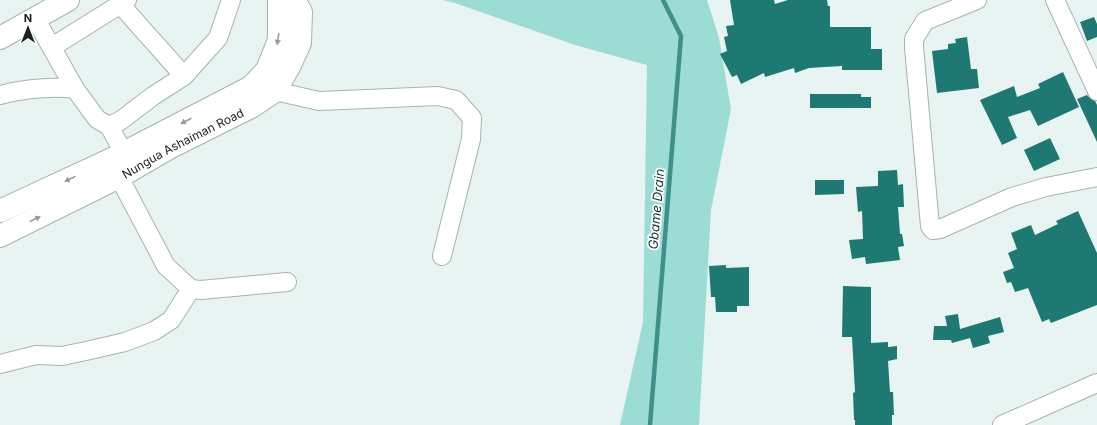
<svg xmlns="http://www.w3.org/2000/svg" width="1097" height="425" font-family="Inter,sans-serif">
	<style>
		.green { fill: #9bdcd5 }
		.lines { fill: none; stroke-linecap: round; stroke-linejoin: round }
		.stream { stroke: #3f9089; stroke-width: 4.5 }
		.building { fill: #1d7972 }
		.minor-casing { stroke: #a8b3b1; stroke-width: 20 }
		.major-casing { stroke: #a8b3b1; stroke-width: 24 }
		.highway-casing { stroke: #a8b3b1; stroke-width: 24 }
		.minor { stroke: #fff; stroke-width: 18 }
		.major { stroke: #fff; stroke-width: 22 }
		.highway { stroke: #fff; stroke-width: 22 }
		.oneway { fill: #989a9a }
		.labels { text-anchor: middle; dominant-baseline: central; stroke-width: 3.5; stroke-linejoin: round; paint-order: stroke }
		.street-label { font-size: 12px; fill: #1b1f1e; stroke: #fcffff }
		.water-label { font-size: 13px; font-style: italic; fill: #1b2f2d; stroke: #fcffff }
	</style>
	<rect width="100%" height="100%" fill="#e8f4f2"/>
	<polygon class="green" points="443,0 707,0 719,38 731,109 711,210 699,425 620,425 643,322 647,65 575,45 455,3"/>
	<g class="lines">
		<polyline class="stream" points="650,425 681,36 663,0"/>
	</g>
	<g class="building">
		<polygon points="730,0 774,0 775,4 788,0 827,0 828,6 830,6 830,27 871,27 871,49 882,49 882,70 842,70 842,66 809,68 795,73 794,68 765,77 764,73 741,84 737,75 732,77 720,54 727,51 724,37 728,36 726,26 734,25"/>
		<polygon points="1094,17 1097,24 1097,37 1087,41 1080,22"/>
		<polygon points="967,37 971,69 977,69 979,88 937,93 932,51 948,49 948,44 956,43 955,39"/>
		<polygon points="1063,72 1079,107 1038,126 1030,110 1008,117 1017,138 1002,145 980,100 1014,86 1017,97 1040,88 1038,84"/>
		<polygon points="810,94 861,94 861,97 871,97 871,108 810,108"/>
		<polygon points="1087,95 1091,99 1095,101 1097,105 1097,142 1077,99"/>
		<polygon points="1050,138 1060,159 1034,171 1024,150"/>
		<polygon points="897,170 898,185 903,184 904,207 898,207 900,234 902,234 904,246 898,247 900,260 866,264 865,257 852,259 849,240 863,239 862,211 858,212 856,187 878,186 878,171"/>
		<polygon points="815,180 844,180 844,194 815,195"/>
		<polygon points="1078,211 1097,253 1097,305 1051,323 1049,319 1042,322 1028,288 1015,292 1011,282 1007,283 1003,272 1014,268 1008,253 1017,249 1011,233 1031,225 1035,235 1058,224 1056,221"/>
		<polygon points="726,265 726,268 749,267 749,306 737,306 737,312 716,312 715,297 711,297 709,266"/>
		<polygon points="843,286 871,287 871,343 888,342 888,347 897,346 897,359 888,361 890,392 893,392 894,415 892,415 892,425 855,425 855,420 854,420 853,393 855,392 852,337 842,337"/>
		<polygon points="958,314 960,329 1000,317 1004,332 988,336 990,343 973,348 970,338 952,343 951,340 933,340 934,326 947,326 945,316"/>
	</g>
	<g class="lines">
		<defs>
			<g id="minor">
				<polyline points="977,0 925,21 914,39 914,47 930,226 933,230 940,229 1012,197 1046,187 1097,177"/>
				<polyline points="1055,0 1097,91"/>
				<polyline points="120,4 184,76"/>
				<polyline points="35,18 75,89"/>
				<polyline points="52,47 127,0"/>
				<polyline points="275,91 319,101 438,96 456,100 472,118 471,139 442,256"/>
				<path d="M0,95c24,-6 50,-9 75,-6l22,30 12,7 15,27"/>
				<polyline points="109,126 120,121 153,96 184,76 218,38 231,0"/>
				<polyline points="114,165 119,177 166,266 191,289 201,290 287,282"/>
				<polyline points="0,364 36,355 62,356 86,351 125,342 154,331 171,320 191,289"/>
				<polyline points="1002,425 1097,383"/>
			</g>
			<g id="major">
				<polyline points="0,211 112,159 251,87 267,70 279,40 279,0"/>
				<path id="s1" d="M0,236l119,-59 50,-29 82,-41 24,-16 14,-24 11,-24 1,-31 -7,-12"/>
			</g>
			<polyline id="highway" points="0,38 68,0"/>
		</defs>
		<use href="#minor" class="minor-casing"/>
		<use href="#major" class="major-casing"/>
		<use href="#highway" class="highway-casing"/>
		<use href="#minor" class="minor"/>
		<use href="#major" class="major"/>
		<use href="#highway" class="highway"/>
	</g>
	<defs><path id="oneway-solid" d="M-6-.8H1V-3.2L6.5 0L1 3.2V.8H-6Z"/></defs>
	<g class="oneway">
		<use href="#oneway-solid" transform="translate(278 39) rotate(99)"/>
		<use href="#oneway-solid" transform="translate(186 121) rotate(153)"/>
		<use href="#oneway-solid" transform="translate(70 179) rotate(154)"/>
		<use href="#oneway-solid" transform="translate(35 219) rotate(-26)"/>
	</g>
	<g class="labels">
		<g class="street-label">
			<text stroke="none"><textPath href="#s1" startOffset="205">Nungua Ashaiman Road</textPath></text>
		</g>
		<g class="water-label">
			<text transform="translate(656 209) rotate(-85)">Gbame Drain</text>
		</g>
	</g>
	<g transform="translate(28 28)" stroke="#fcffff" stroke-width="3" paint-order="stroke">
	<path d="M0-3L7 15L0 10L-7 15Z" fill="#1b1f1e"/>
	<text y="-6" font-size="11" font-weight="bold" text-anchor="middle" fill="#1b1f1e">N</text>
	</g>
</svg>
